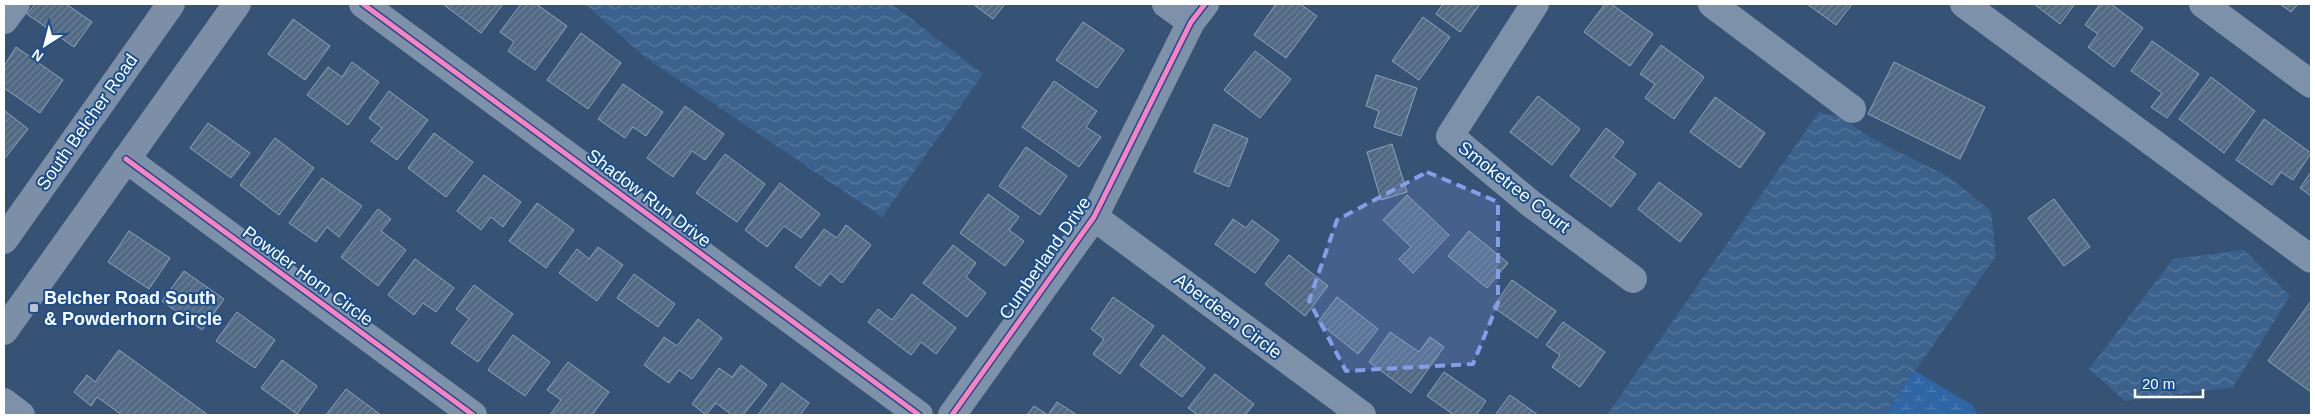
<svg xmlns="http://www.w3.org/2000/svg" width="2315" height="419" font-family="Helvetica,sans-serif">
	<style>
		.wetland { fill: url(#wetland-marsh) }
		.water { fill: url(#water-waves) }
		.building { fill: url(#building-hatch); stroke: #92a2b6 }
		.lines { fill: none; stroke-linecap: round; stroke-linejoin: round }
		.minor { stroke: #7d92a8; stroke-width: 28 }
		.major { stroke: #7d8ea7; stroke-width: 28 }
		.cycleway-casing { stroke: #1b4f8f; stroke-width: 8 }
		.cycleway { stroke: #ff80c0; stroke-width: 5 }
		.marked { fill: #839eea; fill-opacity: 0.2; stroke: #839eea; stroke-width: 4; stroke-dasharray: 10 6; stroke-linejoin: round }
		.poi-dot { fill: #b9c2ce; stroke: #1b4f8f; stroke-width: 2 }
		.labels { text-anchor: middle; dominant-baseline: central; stroke-width: 4; stroke-linejoin: round; paint-order: stroke }
		.street-label { font-size: 18px; fill: #fff; stroke: #1b4f8f }
		.poi-label { font-size: 18px; font-weight: bold; fill: #fff; stroke: #1b4f8f; text-anchor: start }
	</style>
	<defs>
		<pattern id="wetland-marsh" width="20" height="14" patternUnits="userSpaceOnUse" patternTransform="scale(1.25)"><rect width="20" height="14" fill="#2f66a5"/><path d="M1 5h8M5 5V1M11 12h8M15 12V8" fill="none" stroke="#4e7db2"/></pattern>
		<pattern id="water-waves" width="16" height="10" patternUnits="userSpaceOnUse" patternTransform="scale(1.25)"><rect width="16" height="10" fill="#3b618d"/><path d="M0 5q4-4 8 0t8 0" fill="none" stroke="#58799e"/></pattern>
		<pattern id="building-hatch" width="6" height="6" patternUnits="userSpaceOnUse" patternTransform="scale(1.25)"><rect width="6" height="6" fill="#526984"/><path d="M-1 1l2-2M0 6l6-6M5 7l2-2" fill="none" stroke="#6c8096"/></pattern>
	</defs>
	<rect width="100%" height="100%" fill="#365274"/>
	<polygon class="wetland" points="1915,371 1974,406 1977,415 1884,415"/>
	<g class="water">
		<polygon points="585,4 892,4 983,74 882,217 646,58"/>
		<polygon points="1819,112 1840,117 1873,139 1949,177 1991,211 1996,256 1884,415 1607,415"/>
		<polygon points="2244,250 2290,296 2233,387 2125,401 2089,369 2173,259"/>
	</g>
	<g class="building">
		<polygon points="35,4 66,4 92,22 74,47 27,14"/>
		<polygon points="443,4 503,4 481,33"/>
		<polygon points="521,4 536,4 567,26 535,70 508,51 514,42 500,32"/>
		<polygon points="973,4 1005,4 993,19"/>
		<polygon points="1276,4 1300,4 1317,16 1286,58 1254,35"/>
		<polygon points="1443,4 1480,4 1460,32 1436,14"/>
		<polygon points="1605,4 1611,4 1653,34 1630,66 1584,32"/>
		<polygon points="1807,4 1852,4 1836,25"/>
		<polygon points="2034,4 2075,4 2060,24"/>
		<polygon points="2100,4 2111,4 2143,28 2114,67 2088,47 2098,34 2085,25"/>
		<polygon points="2280,4 2298,4 2291,12"/>
		<polygon points="1423,17 1450,37 1419,80 1392,61"/>
		<polygon points="293,19 330,46 305,80 268,54"/>
		<polygon points="1083,22 1124,50 1097,88 1056,60"/>
		<polygon points="581,33 621,63 588,109 547,80"/>
		<polygon points="2152,41 2199,74 2167,118 2151,107 2162,93 2131,71"/>
		<polygon points="1661,45 1704,77 1674,119 1645,98 1655,84 1640,74"/>
		<polygon points="16,47 63,80 40,113 4,88 4,66"/>
		<polygon points="1255,51 1291,79 1260,118 1224,90"/>
		<polygon points="352,62 379,82 348,125 307,95 328,67 342,77"/>
		<polygon points="1894,62 1985,107 1960,159 1868,114"/>
		<polygon points="1376,75 1417,88 1401,136 1374,127 1379,111 1366,106"/>
		<polygon points="2211,77 2255,111 2224,153 2179,119"/>
		<polygon points="1054,81 1097,111 1086,127 1101,137 1079,167 1022,127"/>
		<polygon points="623,84 663,112 646,136 633,127 625,138 598,119"/>
		<polygon points="389,91 428,120 397,160 371,141 382,128 369,118"/>
		<polygon points="1538,96 1580,129 1552,165 1510,132"/>
		<polygon points="1715,97 1765,133 1740,168 1690,132"/>
		<polygon points="685,106 724,134 705,160 692,151 673,177 647,158"/>
		<polygon points="4,110 28,129 5,158 4,157"/>
		<polygon points="2264,119 2311,153 2293,180 2281,172 2272,185 2236,160"/>
		<polygon points="208,123 250,153 231,178 190,148"/>
		<polygon points="1214,124 1248,139 1229,187 1194,172"/>
		<polygon points="1606,128 1624,142 1613,157 1636,174 1611,207 1570,176"/>
		<polygon points="434,133 473,162 446,197 408,168"/>
		<polygon points="275,138 314,168 279,215 240,185"/>
		<polygon points="1392,144 1407,192 1381,200 1367,152"/>
		<polygon points="1026,147 1067,176 1040,215 999,186"/>
		<polygon points="725,154 765,184 737,222 696,193"/>
		<polygon points="2311,172 2311,196 2300,188"/>
		<polygon points="484,175 521,202 503,227 491,217 481,230 457,211"/>
		<polygon points="322,178 362,206 339,237 327,227 316,242 289,223"/>
		<polygon points="1659,182 1702,214 1680,242 1638,209"/>
		<polygon points="780,183 820,214 801,238 784,226 767,247 745,230"/>
		<polygon points="988,194 1019,217 1009,230 1024,241 1005,266 960,233"/>
		<polygon points="1407,195 1449,235 1413,273 1399,259 1411,247 1383,220"/>
		<polygon points="2054,199 2090,247 2064,266 2028,218"/>
		<polygon points="537,203 574,230 546,268 509,241"/>
		<polygon points="378,209 391,219 381,231 406,250 378,286 341,257"/>
		<polygon points="1233,219 1246,228 1252,220 1279,240 1255,273 1215,244"/>
		<polygon points="846,225 871,245 842,283 830,273 820,286 795,267 824,229 837,238"/>
		<polygon points="129,231 170,258 149,289 108,262"/>
		<polygon points="1469,231 1508,263 1487,288 1448,256"/>
		<polygon points="953,245 976,263 966,277 986,293 967,317 923,283"/>
		<polygon points="598,247 623,265 597,301 559,273 577,249 589,259"/>
		<polygon points="1289,255 1328,286 1305,316 1265,284"/>
		<polygon points="415,259 454,288 436,312 423,303 414,315 388,295"/>
		<polygon points="184,271 224,299 202,330 162,301"/>
		<polygon points="634,274 675,304 658,327 617,298"/>
		<polygon points="1512,280 1556,311 1537,338 1493,307"/>
		<polygon points="474,285 513,314 478,362 451,343 469,319 456,309"/>
		<polygon points="912,294 956,328 936,354 921,342 911,355 868,322 878,309 892,320"/>
		<polygon points="1113,297 1154,326 1120,374 1093,354 1104,339 1091,329"/>
		<polygon points="1337,297 1378,329 1358,354 1318,322"/>
		<polygon points="2311,301 2311,392 2268,361"/>
		<polygon points="237,312 275,340 255,368 216,341"/>
		<polygon points="698,319 722,338 692,379 679,370 669,383 644,365 664,337 677,346"/>
		<polygon points="1563,322 1605,352 1580,387 1552,367 1560,355 1546,345"/>
		<polygon points="1390,332 1419,352 1430,337 1444,347 1411,393 1369,362"/>
		<polygon points="513,335 550,362 525,396 488,370"/>
		<polygon points="1163,335 1205,368 1182,397 1140,365"/>
		<polygon points="119,350 208,415 122,415 97,397 91,406 74,392 87,375 95,382"/>
		<polygon points="282,360 317,386 297,414 261,388"/>
		<polygon points="568,362 609,392 592,415 550,415 561,400 547,390"/>
		<polygon points="741,365 767,385 743,415 732,415 716,403 706,415 692,404 719,368 732,377"/>
		<polygon points="1444,372 1486,401 1476,415 1454,415 1427,396"/>
		<polygon points="1215,374 1254,404 1245,415 1198,415 1188,408"/>
		<polygon points="782,383 809,403 800,415 758,415"/>
		<polygon points="346,389 381,415 326,415"/>
		<polygon points="1510,395 1538,415 1495,415"/>
		<polygon points="1057,402 1077,415 1027,415 1034,406 1048,415"/>
	</g>
	<g class="lines">
		<g class="minor">
			<polyline points="363,4 919,415"/>
			<polyline points="1166,4 1191,22"/>
			<polyline points="1535,4 1450,136 1530,203 1633,279"/>
			<polyline points="1712,4 1852,109"/>
			<polyline points="1964,4 2311,259"/>
			<polyline points="2203,4 2311,84"/>
			<polyline points="4,20 16,4"/>
			<polyline points="126,159 473,415"/>
			<polyline points="1094,217 1362,415"/>
			<polyline points="4,402 21,415"/>
			<polyline points="952,415 1094,217 1191,22 1205,4"/>
		</g>
		<g class="major">
			<polyline points="4,240 171,4"/>
			<polyline points="4,331 237,4"/>
		</g>
		<defs>
			<g id="cycleway">
				<polyline points="363,4 919,415"/>
				<polyline points="126,159 473,415"/>
				<polyline points="952,415 1094,217 1191,22 1205,4"/>
			</g>
		</defs>
		<use href="#cycleway" class="cycleway-casing"/>
		<use href="#cycleway" class="cycleway"/>
	</g>
	<path class="marked" d="M1427,172l71,30v101l-25,61 -127,7 -37,-70 28,-81z"/>
	<rect class="poi-dot" x="29" y="303" width="10" height="10" rx="2.5"/>
	<g class="labels">
		<g class="street-label">
			<text transform="translate(87 122) rotate(-55)">South Belcher Road</text>
			<text transform="translate(1514 187) rotate(38)">Smoketree Court</text>
			<text transform="translate(649 198) rotate(37)">Shadow Run Drive</text>
			<text transform="translate(1045 258) rotate(-55)">Cumberland Drive</text>
			<text transform="translate(308 276) rotate(36)">Powder Horn Circle</text>
			<text transform="translate(1228 316) rotate(37)">Aberdeen Circle</text>
		</g>
		<g class="poi-label">
			<text x="44" y="298">Belcher Road South<tspan x="44" dy="21">&amp; Powderhorn Circle</tspan></text>
		</g>
	</g>
	<rect width="2315" height="419" fill="none" stroke="#ffffff" stroke-width="10"/>
	<g transform="translate(45 45) rotate(216)" stroke="#1b4f8f" stroke-width="4" paint-order="stroke">
	<path d="M0-4L9 19L0 12L-9 19Z" fill="#ffffff"/>
	<text y="-8" font-size="14" font-weight="bold" text-anchor="middle" fill="#ffffff">N</text>
	</g>
	<path d="M2135 389v8h68v-8" fill="none" stroke="#ffffff" stroke-width="2.5"/>
	<text x="2142" y="389" font-size="15" fill="#ffffff" stroke="#1b4f8f" stroke-width="4" paint-order="stroke">20 m</text>
</svg>
